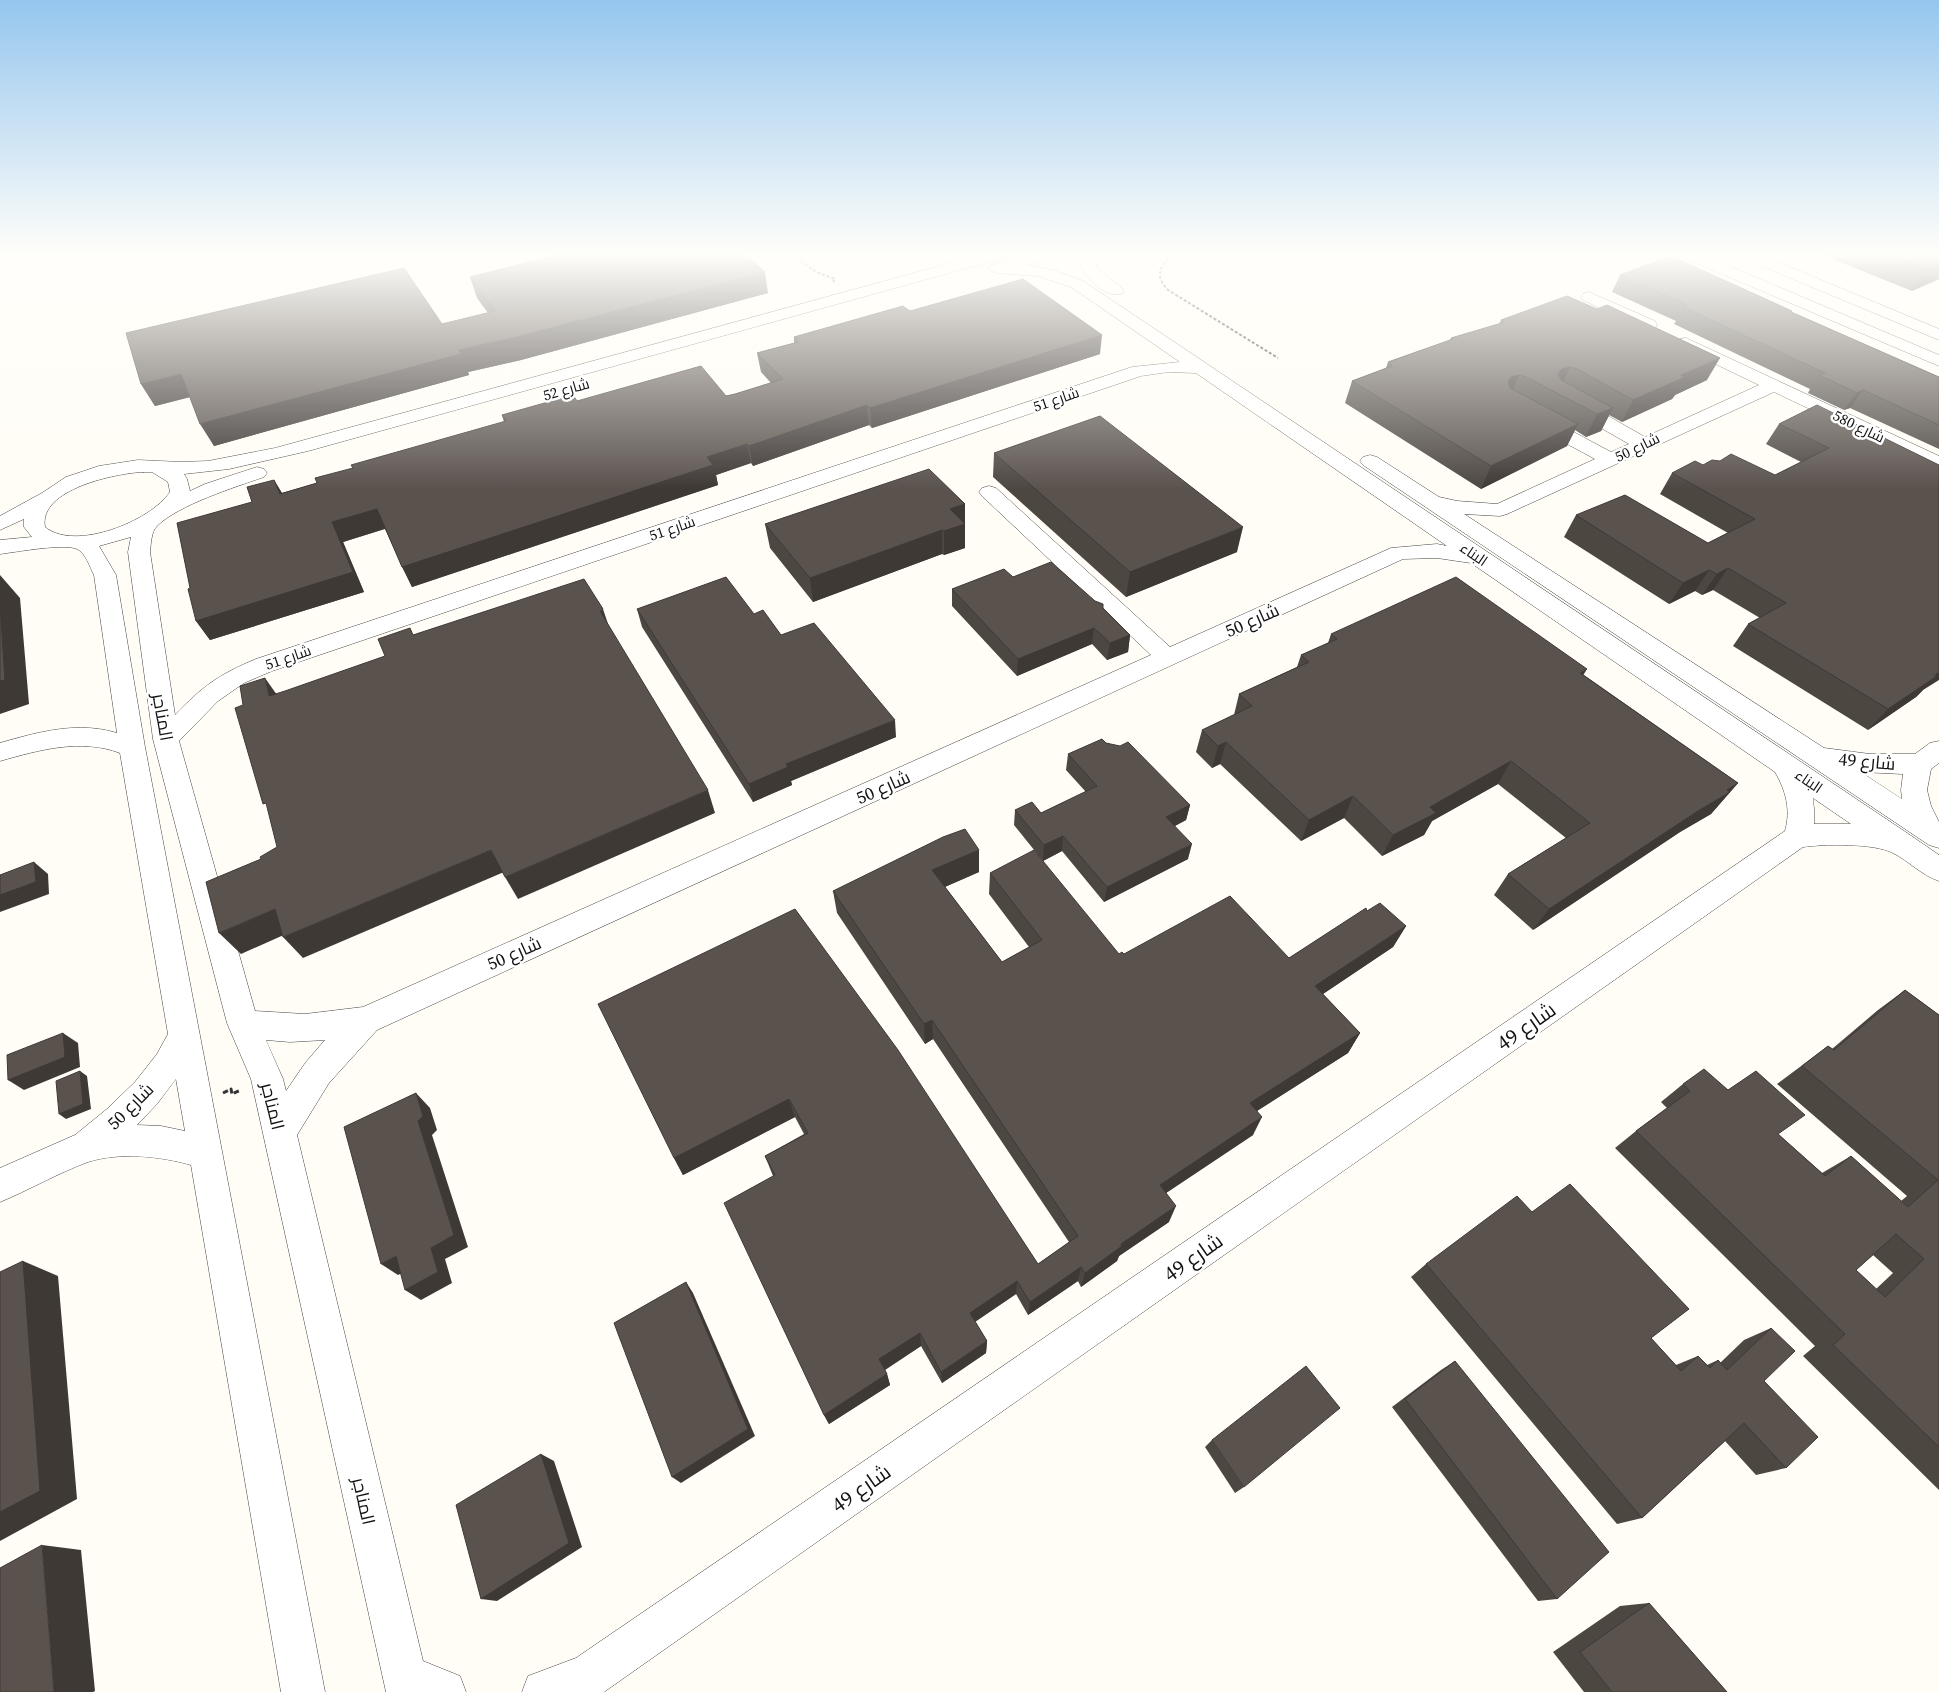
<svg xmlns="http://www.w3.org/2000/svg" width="1939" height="1692" font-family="'Source Serif 4',Cairo,serif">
  <rect width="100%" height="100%" fill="#fffdf5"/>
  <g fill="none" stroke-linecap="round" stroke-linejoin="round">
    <!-- minor casing -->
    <g stroke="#444" stroke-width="1">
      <g id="minor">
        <path d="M991,252H1017L1014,255L308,451L229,469L184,474L187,479L190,491L205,484L257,467L264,469L267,473L264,477C235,487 178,505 157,526C151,532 151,544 150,552L175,715C203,686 218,675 256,659L1132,367L1180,362L1071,287L1038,276L997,273L991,271L989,268L991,265L1005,263L1006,261L1036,252H1061L1058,255L1026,265L1053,270L1083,281L1910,835L1939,855V881C1921,875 1909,861 1893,853C1874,843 1824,844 1803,847L604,1692H522L528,1676L576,1658L1785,831C1791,810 1786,791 1775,772L1471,563L1437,558L1403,559L377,1030L329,1083L297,1135L423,1661L460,1676L466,1692H386L251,1079L227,1023L153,739L128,552L131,537L99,546L116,575L145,747L325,1692H281L191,1165C160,1156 119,1152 88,1162C58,1173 29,1190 0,1202V1168L75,1135L107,1109L135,1082L157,1054L168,1034L120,753C81,738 39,750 0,761V743C38,732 78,721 117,733L94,575C90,568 86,553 77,549C65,543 16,552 0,554V540L32,537L24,527V519L0,530V516L42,493L66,477L99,466L138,460L181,462L208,461L275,448ZM1169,372L1196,373L1447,546L1437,544L1391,548L1170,647L996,488L989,486L982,488L979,492L982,496L1151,655L363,1007L305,1014L255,1011L179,741L218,701L244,683L272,671L1141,376ZM143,472H152L168,482L170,492C151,521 75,552 45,527C38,489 117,473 143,472ZM1813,798L1851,824H1814V809ZM266,1040L290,1042L325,1040L306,1062L286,1091L283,1079ZM176,1079L185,1131L161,1126L137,1125L157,1104Z"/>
        <path d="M1077,252H1093L1097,268L1122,288L1124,291L1122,294C1102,299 1078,271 1077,252Z"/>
        <polygon points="1674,252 1696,252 1939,355 1939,366 1677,255"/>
        <polygon points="1732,252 1754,252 1939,329 1939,340 1735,255"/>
        <polygon points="1589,292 1655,321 1657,325 1655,329 1643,329 1583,300 1581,297 1583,294"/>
        <path d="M1686,338L1939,456V470L1774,392L1507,514L1500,516L1464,514L1824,748L1870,754H1915L1930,743L1939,741V763L1931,769L1927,790L1931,806L1939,822V848L1929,845L1363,465L1360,461L1363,457L1370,455L1377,457L1439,497L1457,501L1497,504L1595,459L1530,424L1528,420L1530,416L1537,414L1544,416L1611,452L1629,444L1566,408L1564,404L1566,400L1573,398L1580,400L1645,437L1759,385L1680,347L1677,343L1680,339ZM1861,772L1903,774L1901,790L1902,799Z"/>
      </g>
    </g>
    <!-- path-far1 -->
    <g stroke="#333" stroke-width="2" stroke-dasharray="3 2" stroke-linecap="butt">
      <polyline points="789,252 816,272 835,279 833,282"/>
      <path d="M1176,252C1162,265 1152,273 1168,290L1278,358"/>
      <polyline points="1644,252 1664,261"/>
    </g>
    <!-- path -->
    <polyline stroke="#333" stroke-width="3" stroke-dasharray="5.5 2.5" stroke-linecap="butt" points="223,1093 231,1089 232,1094 241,1090"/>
    <!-- minor -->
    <use href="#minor" fill="#fff" fill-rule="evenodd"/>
  </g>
  <!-- wall -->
  <g fill="#4d4742" fill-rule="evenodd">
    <polygon points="1815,252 1939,252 1939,279 1912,291"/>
    <polygon points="1620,275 1792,312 1939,377 1939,449 1850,408 1844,410 1808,393 1810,389 1674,324 1676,321 1612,292"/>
    <polygon points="470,277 768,293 521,360 468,372 469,375 214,446 190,397 155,406 141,384 442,324 488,313 477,298"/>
    <polygon points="910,311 1100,354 872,428 869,425 753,466 751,463 716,475 718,485 412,587 385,529 343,542 364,592 210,640 196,621 190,588 252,502 274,480 282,493 317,483 353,468 504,422 502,415 577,401 726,396 735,394 771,383 761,372 757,353 794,343 794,337"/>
    <polygon points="1501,320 1707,380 1675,395 1672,399 1622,422 1609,415 1601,431 1586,437 1575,430 1567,446 1481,489 1345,403 1352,381 1386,368 1388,362 1450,340 1451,338 1499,324"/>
    <polygon points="1817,405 1923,690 1916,697 1868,730 1733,646 1748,624 1760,618 1713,590 1702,595 1695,591 1669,604 1564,537 1576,515 1708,543 1728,533 1660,494 1672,473 1703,465 1775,475 1801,462 1766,444 1779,424"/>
    <polygon points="994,453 1237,552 1126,597 993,477"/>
    <polygon points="965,504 965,548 944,555 942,554 813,602 770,548 765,524"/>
    <polygon points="1013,577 1103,608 1130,635 1128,652 1107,660 1092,644 1017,676 952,606 952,589"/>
    <polygon points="637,609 754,614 781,635 896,737 791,781 792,785 753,802 642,627"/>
    <polygon points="1331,634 1584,675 1738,783 1711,814 1680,832 1533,930 1494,895 1508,874 1566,838 1498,784 1432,821 1424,835 1382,856 1344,818 1301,841 1220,764 1212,768 1196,752 1202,730 1234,715 1239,694 1297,667 1301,655 1328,643"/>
    <polygon points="1106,743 1190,805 1186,820 1175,826 1188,859 1104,902 1062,851 1043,861 1014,825 1015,810 1041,813 1086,792 1066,770 1068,754"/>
    <polygon points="979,850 979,872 945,887 1002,962 1029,947 989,894 990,873 1119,954 1289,958 1367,911 1406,926 1393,947 1323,994 1360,1033 1348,1053 1257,1111 1253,1135 1166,1193 1169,1222 1119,1256 1117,1261 1081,1287 1078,1281 1028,1315 1016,1294 975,1322 987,1341 986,1353 942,1383 921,1346 885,1370 887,1374 890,1385 829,1424 824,1415 773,1176 765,1156 804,1134 795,1117 683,1175 674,1158 795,909 1038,1264 1069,1242 933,1039 925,1044 837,913 833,891"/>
    <path d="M1905,990L1939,1015V1490L1803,1356L1815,1346L1615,1148L1636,1131L1667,1108L1661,1102L1683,1084L1778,1134L1822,1173L1851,1156L1901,1201L1907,1196L1777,1084L1828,1046L1832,1049L1878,1010ZM1873,1255L1893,1273L1876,1289L1856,1270Z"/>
    <polygon points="1532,1212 1676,1365 1698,1356 1707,1365 1718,1360 1720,1363 1744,1340 1771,1328 1764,1381 1786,1468 1756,1475 1725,1441 1642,1518 1617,1524 1411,1277 1426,1264"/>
    <polygon points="1455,1361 1557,1599 1538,1601 1392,1407 1441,1370"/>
    <polygon points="1212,1440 1244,1487 1235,1493 1205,1447"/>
    <polygon points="1649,1603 1727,1692 1584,1692 1553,1652 1620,1606"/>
  </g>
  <!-- shaded-wall -->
  <g fill="#3f3936">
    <polygon points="1939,264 1939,279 1912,291 1927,269"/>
    <polygon points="765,272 768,293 521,360 468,372 469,375 214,446 200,424 459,350"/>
    <polygon points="1102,335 1100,354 872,428 870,408"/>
    <polygon points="1720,358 1707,380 1675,395 1672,399 1622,422 1633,400 1681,375"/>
    <polygon points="1570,367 1560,389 1551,391 1558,374 1562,369"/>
    <polygon points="181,374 194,396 155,406 141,384"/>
    <polygon points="1519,375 1510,397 1508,382 1511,377"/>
    <polygon points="1863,390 1850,408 1844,410 1857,393"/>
    <polygon points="867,405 869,425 753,466 749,446"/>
    <polygon points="1613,408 1601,431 1586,437 1597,414"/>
    <polygon points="1578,424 1567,446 1481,489 1491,466"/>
    <polygon points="747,444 751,463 716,475 718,485 412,587 402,567 707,457"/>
    <polygon points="274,480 286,500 280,494"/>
    <polygon points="965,504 965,548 944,555 944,531 950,509"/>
    <polygon points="377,509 387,528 343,542 364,592 210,640 196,621 332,522"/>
    <polygon points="1243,527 1237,552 1126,597 1130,572"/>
    <polygon points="942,530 942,554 813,602 810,578"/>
    <polygon points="1728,568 1713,590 1702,595 1717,574"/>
    <polygon points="1709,570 1695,591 1669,604 1683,583"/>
    <polygon points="0,575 20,598 29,704 0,714"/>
    <polygon points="603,609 611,633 600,611"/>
    <polygon points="1094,628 1092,644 1017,676 1018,659"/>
    <polygon points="1130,635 1128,652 1107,660 1110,643"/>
    <polygon points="1587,669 1573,692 1580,673"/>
    <polygon points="1939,672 1939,680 1923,690 1916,697 1868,730 1888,709"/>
    <polygon points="265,678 282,702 269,696"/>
    <polygon points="895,720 896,737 791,781 792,785 753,802 749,784 786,764"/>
    <polygon points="1226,742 1220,764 1212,768 1218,746"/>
    <polygon points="1511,761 1498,784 1432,821 1424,835 1382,856 1393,835 1430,807"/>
    <polygon points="1738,783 1711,814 1680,832 1533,930 1549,909"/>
    <polygon points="708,790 715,813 518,899 505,877"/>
    <polygon points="1353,796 1344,818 1301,841 1309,820"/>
    <polygon points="1190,805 1186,820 1163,832 1166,817"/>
    <polygon points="1063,836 1062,851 1043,861 1044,845"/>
    <polygon points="1192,844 1188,859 1104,902 1107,887"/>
    <polygon points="491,850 504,872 303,958 283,937"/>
    <polygon points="979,850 979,872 933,892 932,870"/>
    <polygon points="34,862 48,874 49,894 0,912 0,895"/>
    <polygon points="275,909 295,930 241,954 219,933"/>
    <polygon points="1406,926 1393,947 1305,1006 1315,986"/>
    <polygon points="932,1020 933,1039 925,1044 924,1024"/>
    <polygon points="63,1033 78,1043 80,1067 24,1090 8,1080"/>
    <polygon points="1360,1033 1348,1053 1241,1121 1250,1103"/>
    <polygon points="80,1071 87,1076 91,1109 66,1119 59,1114"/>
    <polygon points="416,1093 430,1108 437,1130 432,1135 468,1247 445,1259 452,1283 421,1300 405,1290 418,1121"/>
    <polygon points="789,1099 795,1117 683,1175 674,1158"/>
    <polygon points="1262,1117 1253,1135 1154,1201 1160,1185"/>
    <polygon points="1176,1206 1169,1222 1119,1256 1117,1261 1081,1287 1085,1273 1121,1244"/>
    <polygon points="396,1256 412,1268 398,1275 381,1264"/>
    <polygon points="23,1261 58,1276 77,1499 0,1541 0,1512"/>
    <polygon points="1081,1267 1078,1281 1028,1315 1030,1302"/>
    <polygon points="1017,1281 1016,1294 970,1325 970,1313"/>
    <polygon points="686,1282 693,1293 755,1436 681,1483 672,1477"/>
    <polygon points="920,1333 921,1346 883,1371 879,1359"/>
    <polygon points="987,1341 986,1353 942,1383 941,1372"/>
    <polygon points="887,1374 890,1385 829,1424 824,1415"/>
    <polygon points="541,1454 554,1461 582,1547 497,1601 481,1599"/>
    <polygon points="42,1545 81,1550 95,1691 93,1692 54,1692"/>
  </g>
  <!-- building -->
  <g fill="#5a524d" stroke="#3f3936" fill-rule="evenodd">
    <polygon points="569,252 743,252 765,272 513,338 459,350 461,354 200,424 181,374 141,384 126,333 404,268 442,324 495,311 470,277"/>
    <polygon points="1882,252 1939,252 1939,264 1927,269"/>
    <polygon points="1671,256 1792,311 1791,312 1939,377 1939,425 1863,390 1857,393 1819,375 1825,373 1683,307 1687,305 1620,275"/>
    <polygon points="1023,279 1102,335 870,408 867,405 749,446 747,444 707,457 713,465 402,567 377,509 332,522 353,572 196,621 188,589 190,588 177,523 252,502 247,487 274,480 280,494 317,483 315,478 353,468 351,465 506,421 502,415 573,395 577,401 701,366 726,396 735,394 783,379 757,353 798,342 794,337 903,306 910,311"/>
    <polygon points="1567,296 1597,309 1607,305 1720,358 1681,375 1685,377 1633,400 1577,369 1570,367 1562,369 1558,374 1561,380 1613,408 1597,414 1526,377 1519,375 1511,377 1508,382 1510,388 1578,424 1491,466 1352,381 1392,366 1388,362 1453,339 1451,338 1505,322 1501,320"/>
    <polygon points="1817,405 1939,465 1939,672 1934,675 1937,676 1888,709 1748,624 1786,603 1728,568 1717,574 1709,570 1683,583 1576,515 1625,495 1708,543 1755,519 1672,473 1695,461 1703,465 1712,460 1720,461 1731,454 1775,475 1829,448 1779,424"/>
    <polygon points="1100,416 1243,527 1130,572 994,453"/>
    <polygon points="929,469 965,504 950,509 965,524 944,531 942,530 810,578 765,524"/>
    <polygon points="1051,562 1095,601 1103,604 1103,608 1130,635 1110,643 1094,628 1018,659 952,589 1004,569 1013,577"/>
    <polygon points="726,577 754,614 763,610 781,635 814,623 895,720 786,764 788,767 749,784 637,609"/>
    <polygon points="1456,577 1587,669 1580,673 1738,783 1727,790 1730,792 1698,811 1549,909 1508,874 1590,823 1511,761 1430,807 1436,813 1393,835 1353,796 1309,820 1226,742 1218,746 1202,730 1252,706 1239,694 1309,662 1301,655 1337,639 1331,634"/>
    <polygon points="584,579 603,609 600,611 708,790 505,877 491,850 283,937 275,909 219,933 206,882 261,859 260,857 277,847 266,803 263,804 235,708 243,705 240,686 265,678 269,696 285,691 385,656 378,639 410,628 413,635"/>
    <polygon points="0,604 5,680 0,681"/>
    <polygon points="1102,739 1106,743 1120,746 1128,742 1190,805 1166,817 1192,844 1107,887 1063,836 1044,845 1015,810 1032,802 1041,813 1097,786 1068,754"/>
    <polygon points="965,829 979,850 932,870 1002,962 1042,940 990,873 1034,850 1119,954 1122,952 1124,954 1230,896 1289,958 1366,908 1367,911 1380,903 1406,926 1315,986 1360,1033 1250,1103 1262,1117 1160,1185 1176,1206 1121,1244 1122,1246 1085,1273 1081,1267 1030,1302 1017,1281 970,1313 987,1341 941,1372 920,1333 879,1359 887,1374 824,1415 724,1203 775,1175 765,1156 808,1133 789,1099 674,1158 598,1004 795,909 898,1050 1038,1264 1078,1236 932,1020 924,1024 833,891 943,837"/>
    <polygon points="34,862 36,882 0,895 0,875"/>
    <path d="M1905,990L1939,1015V1447L1833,1345L1845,1334L1636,1131L1690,1091L1683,1084L1704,1069L1728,1090L1756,1071L1805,1115L1778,1134L1825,1176L1851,1156L1908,1207L1938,1180L1802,1066L1828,1046L1834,1050ZM1896,1234L1924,1259L1885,1297L1856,1270Z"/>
    <polygon points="63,1033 65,1057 8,1080 7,1055"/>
    <polygon points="80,1071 83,1104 59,1114 56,1081"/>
    <polygon points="416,1093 423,1116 418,1121 454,1235 431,1248 438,1272 405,1290 396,1256 381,1264 344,1127"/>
    <polygon points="1570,1184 1689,1309 1651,1338 1681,1371 1698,1356 1710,1368 1718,1360 1727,1370 1771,1328 1795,1351 1764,1381 1818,1437 1786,1468 1744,1423 1642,1518 1426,1264 1517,1196 1532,1212"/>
    <polygon points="23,1261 40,1491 0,1512 0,1272"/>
    <polygon points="686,1282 748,1429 672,1477 614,1323"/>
    <polygon points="1455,1361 1609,1552 1557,1599 1405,1399"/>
    <polygon points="1306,1366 1340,1408 1244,1487 1212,1440"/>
    <polygon points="541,1454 569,1543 481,1599 456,1505"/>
    <polygon points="42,1545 54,1692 0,1692 0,1568"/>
    <polygon points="1649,1603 1727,1692 1612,1692 1580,1652"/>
  </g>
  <!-- sky -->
  <linearGradient id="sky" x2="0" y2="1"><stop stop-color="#95c6ee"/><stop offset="0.52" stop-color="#fffefa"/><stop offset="1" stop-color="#fffefa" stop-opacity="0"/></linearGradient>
  <rect width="1939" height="489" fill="url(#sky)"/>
  <g text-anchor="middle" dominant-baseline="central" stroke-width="5" stroke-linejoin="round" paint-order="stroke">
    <!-- far-street labels -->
    <g font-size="15" fill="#111" stroke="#fff">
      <text transform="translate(566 389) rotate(-16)">شارع 52</text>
      <text transform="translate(1056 399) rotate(-19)">شارع 51</text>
      <text transform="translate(1859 426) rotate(26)">شارع 580</text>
      <text transform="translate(1637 447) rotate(-26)">شارع 50</text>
      <text transform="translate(672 528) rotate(-19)">شارع 51</text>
      <text transform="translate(1474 554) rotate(34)">البناء</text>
      <text transform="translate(288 657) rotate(-19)">شارع 51</text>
      <text transform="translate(1809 781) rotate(34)">البناء</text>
    </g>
    <!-- street labels -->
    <g font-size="18" fill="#111" stroke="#fff">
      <text transform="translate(1252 620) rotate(-24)">شارع 50</text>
      <text transform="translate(163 717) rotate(80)">المناجر</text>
      <text transform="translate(1867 761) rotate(5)">شارع 49</text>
      <text transform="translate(883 787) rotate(-24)">شارع 50</text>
      <text transform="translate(514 953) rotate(-24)">شارع 50</text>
      <text transform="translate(130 1106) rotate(-45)">شارع 50</text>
      <text transform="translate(273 1106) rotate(76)">المناجر</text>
      <text transform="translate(364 1501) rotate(77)">المناجر</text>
    </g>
    <!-- near-street labels -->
    <g font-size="21" fill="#111" stroke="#fff">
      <text transform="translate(1526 1026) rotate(-35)">شارع 49</text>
      <text transform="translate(1193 1257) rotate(-35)">شارع 49</text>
      <text transform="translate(861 1488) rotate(-35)">شارع 49</text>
    </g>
  </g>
</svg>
